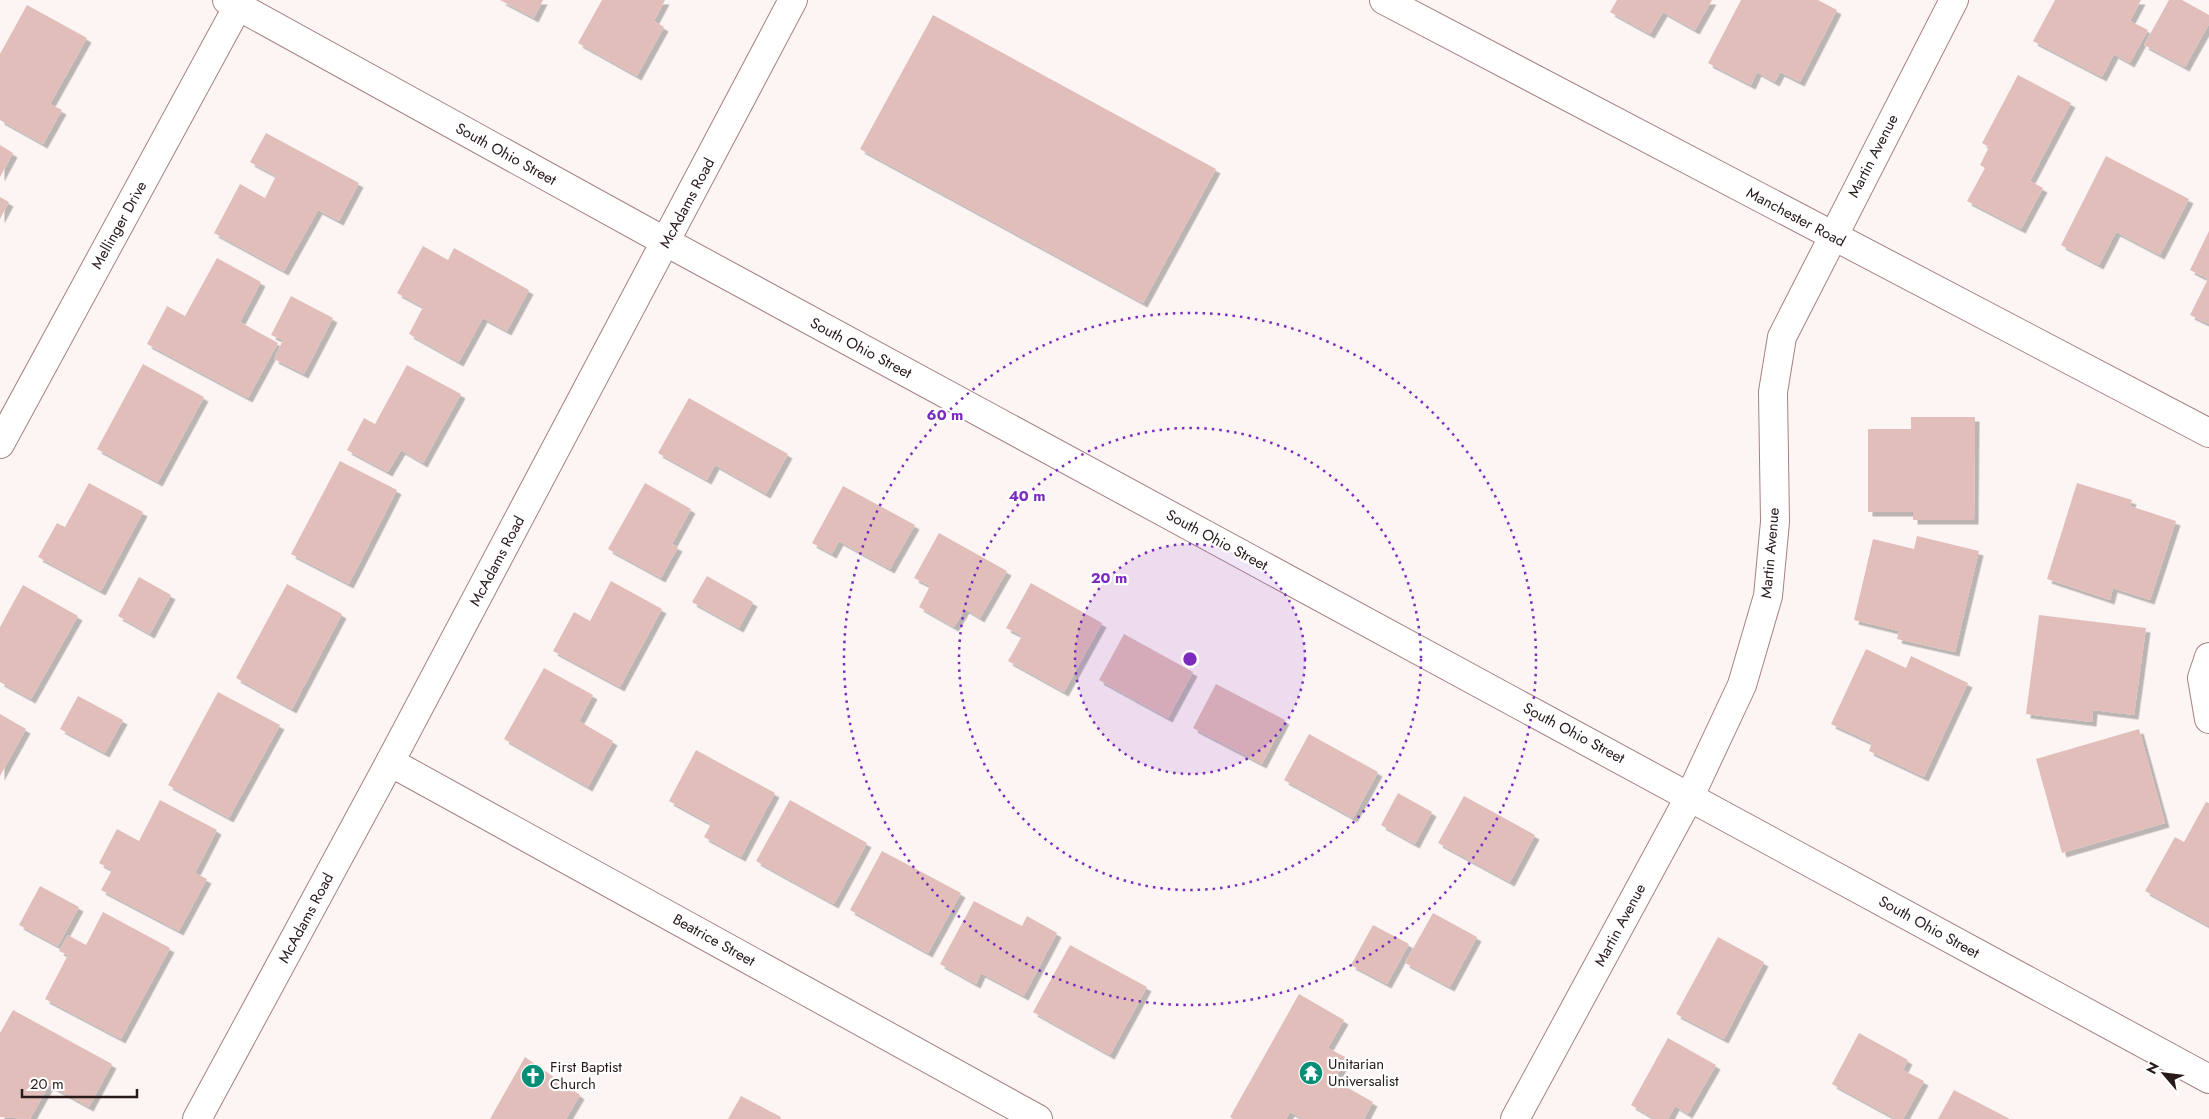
<svg xmlns="http://www.w3.org/2000/svg" width="2209" height="1119" font-family="Jost,sans-serif">
  <defs>
    <filter id="shadow"><feDropShadow dx="4.5" dy="4.5" stdDeviation="0" flood-color="#0004"/></filter>
  </defs>
  <rect width="100%" height="100%" fill="#fdf5f4"/>
  <!-- building -->
  <g fill="#e2beba" filter="url(#shadow)">
    <polygon points="500,0 543,0 534,18"/>
    <polygon points="602,0 665,0 654,21 664,27 637,76 578,43"/>
    <polygon points="1617,0 1712,0 1695,30 1663,12 1650,34 1610,12"/>
    <polygon points="1741,0 1818,0 1837,10 1800,82 1780,72 1775,82 1757,72 1751,85 1708,63"/>
    <polygon points="2055,0 2141,0 2130,21 2148,30 2130,63 2114,54 2102,77 2033,41"/>
    <polygon points="2169,0 2182,0 2209,15 2209,24 2185,67 2144,45"/>
    <polygon points="27,5 87,38 50,104 62,110 43,144 0,120 0,54"/>
    <polygon points="933,15 1216,169 1143,303 860,149"/>
    <polygon points="2018,75 2071,103 2030,181 2043,188 2021,229 1967,201 1985,168 1980,165 1989,147 1982,143"/>
    <polygon points="266,133 359,183 339,221 318,210 284,271 214,233 240,184 265,198 276,176 250,162"/>
    <polygon points="0,145 13,153 0,177"/>
    <polygon points="2106,156 2189,199 2160,255 2116,232 2099,265 2061,245"/>
    <polygon points="0,197 9,202 0,219"/>
    <polygon points="2209,231 2209,324 2190,315 2208,279 2190,270"/>
    <polygon points="423,246 448,260 454,248 529,290 507,331 483,318 459,362 409,334 423,307 397,293"/>
    <polygon points="217,258 261,282 240,322 278,343 248,398 147,344 167,306 185,316"/>
    <polygon points="291,296 333,318 304,374 274,359 283,340 271,335"/>
    <polygon points="143,364 204,397 158,482 97,449"/>
    <polygon points="407,365 461,394 423,463 401,450 388,472 347,450 364,418 375,424"/>
    <polygon points="689,398 788,454 766,494 715,465 707,480 658,453"/>
    <polygon points="1911,417 1975,417 1974,520 1913,520 1913,512 1868,512 1868,429 1911,429"/>
    <polygon points="340,461 397,490 349,584 291,554"/>
    <polygon points="89,483 143,512 101,591 38,557 57,523 65,527"/>
    <polygon points="645,483 691,509 672,544 678,547 661,578 608,549"/>
    <polygon points="2077,483 2132,500 2130,506 2176,521 2150,600 2113,588 2110,600 2047,579"/>
    <polygon points="843,486 915,525 890,569 839,541 832,554 812,543"/>
    <polygon points="939,533 1007,571 980,618 965,609 954,627 919,607 930,586 914,578"/>
    <polygon points="1917,536 1979,551 1955,652 1897,639 1899,631 1854,620 1873,539 1914,549"/>
    <polygon points="707,576 753,602 739,628 692,602"/>
    <polygon points="139,577 171,595 150,634 118,616"/>
    <polygon points="611,581 662,609 620,687 553,651 574,612 590,621"/>
    <polygon points="1031,583 1102,623 1064,692 1008,661 1022,636 1006,628"/>
    <polygon points="287,584 342,614 292,709 236,678"/>
    <polygon points="23,585 78,616 31,699 0,682 0,627"/>
    <polygon points="2039,615 2146,628 2134,715 2093,710 2092,722 2026,714"/>
    <polygon points="1124,634 1193,672 1168,718 1099,680"/>
    <polygon points="1866,649 1906,668 1911,656 1968,683 1924,777 1869,751 1872,743 1831,724"/>
    <polygon points="544,668 593,695 579,721 613,741 588,787 504,739"/>
    <polygon points="1216,684 1285,720 1262,764 1193,728"/>
    <polygon points="218,692 280,725 229,818 168,785"/>
    <polygon points="78,696 123,720 105,753 60,729"/>
    <polygon points="0,714 26,729 0,776"/>
    <polygon points="2139,729 2165,823 2062,853 2036,759"/>
    <polygon points="1309,734 1378,772 1353,818 1284,780"/>
    <polygon points="696,750 775,793 741,857 704,837 711,824 669,801"/>
    <polygon points="1398,793 1432,812 1415,844 1381,825"/>
    <polygon points="1464,796 1535,835 1510,882 1438,843"/>
    <polygon points="160,800 217,830 195,873 207,879 179,931 101,890 112,870 99,863 117,829 139,841"/>
    <polygon points="790,800 867,843 834,904 756,861"/>
    <polygon points="2206,802 2209,803 2209,926 2145,891 2175,837 2184,842"/>
    <polygon points="882,851 961,893 928,953 850,910"/>
    <polygon points="40,886 79,907 58,946 19,925"/>
    <polygon points="974,901 1022,926 1027,916 1057,933 1024,996 981,973 976,984 940,964"/>
    <polygon points="103,912 170,948 121,1039 45,999 68,955 59,951 68,935 86,945"/>
    <polygon points="1433,913 1477,937 1450,987 1405,963"/>
    <polygon points="1373,925 1409,944 1387,984 1351,965"/>
    <polygon points="1718,937 1764,962 1724,1039 1676,1014"/>
    <polygon points="1070,945 1147,987 1110,1055 1033,1012"/>
    <polygon points="1299,994 1344,1020 1328,1048 1347,1058 1334,1080 1373,1102 1364,1119 1303,1119 1290,1112 1286,1119 1233,1119 1230,1117"/>
    <polygon points="13,1010 112,1064 89,1107 49,1085 30,1119 0,1117 0,1033"/>
    <polygon points="1859,1033 1908,1060 1903,1070 1924,1081 1903,1119 1896,1119 1832,1084"/>
    <polygon points="1668,1038 1716,1065 1688,1114 1675,1106 1668,1119 1655,1119 1631,1105"/>
    <polygon points="525,1057 580,1095 566,1119 490,1119"/>
    <polygon points="1954,1090 2010,1119 1938,1119"/>
    <polygon points="741,1096 781,1117 780,1119 728,1119"/>
  </g>
  <g fill="none" stroke-linecap="round" stroke-linejoin="round">
    <!-- minor casing -->
    <g stroke="#a58380" stroke-width="30">
      <g id="minor">
        <polyline points="1384,0 2209,433"/>
        <polyline points="0,444 238,6"/>
        <polyline points="2209,657 2202,678 2209,719"/>
        <polyline points="390,762 1038,1119"/>
        <polyline points="197,1119 390,762 793,0"/>
        <polyline points="1515,1119 1690,796 1742,685 1768,596 1775,522 1773,392 1782,337 1954,0"/>
      </g>
    </g>
    <!-- secondary casing -->
    <g stroke="#a58380" stroke-width="30">
      <polyline id="secondary" points="227,0 666,242 2209,1079"/>
    </g>
    <!-- minor -->
    <use href="#minor" stroke="#fff" stroke-width="28"/>
    <!-- secondary -->
    <use href="#secondary" stroke="#fff" stroke-width="28"/>
  </g>
  <!-- distance rings -->
  <circle cx="1190" cy="659" r="115" fill="#7b2cbf" fill-opacity=".12"/>
  <g fill="none" stroke="#7b2cbf" stroke-width="2.5" stroke-dasharray="2.5 5">
    <circle cx="1190" cy="659" r="115"/>
    <circle cx="1190" cy="659" r="231"/>
    <circle cx="1190" cy="659" r="346"/>
  </g>
  <!-- icons -->
  <defs>
    <g id="temple-disc" transform="scale(1.25)"><circle r="9.5" fill="#048e76" stroke="#fff"/><path d="M0-6L5-2H3V0L6.5 2.5H4V6H1.5V3h-3V6H-4V2.5H-6.5L-3 0V-2H-5Z" fill="#fff"/></g>
    <g id="church-disc" transform="scale(1.25)"><circle r="9.5" fill="#048e76" stroke="#fff"/><path d="M-1.2-6h2.4v3.5h3.3v2.4h-3.3V6h-2.4V-.1h-3.3v-2.4h3.3Z" fill="#fff"/></g>
  </defs>
  <g fill-rule="evenodd">
    <use href="#temple-disc" x="1311" y="1073"/>
    <use href="#church-disc" x="533" y="1076"/>
  </g>
  <g text-anchor="middle" dominant-baseline="central" stroke-width="4.5" stroke-linejoin="round" paint-order="stroke">
    <!-- street labels -->
    <g font-size="15" fill="#271a19" stroke="#fff">
      <text transform="translate(506 154) rotate(29)">South Ohio Street</text>
      <text transform="translate(1873 156) rotate(-63)">Martin Avenue</text>
      <text transform="translate(687 203) rotate(-62)">McAdams Road</text>
      <text transform="translate(1796 217) rotate(28)">Manchester Road</text>
      <text transform="translate(119 225) rotate(-61)">Mellinger Drive</text>
      <text transform="translate(861 348) rotate(28)">South Ohio Street</text>
      <text transform="translate(1217 540) rotate(28)">South Ohio Street</text>
      <text transform="translate(1770 553) rotate(-85)">Martin Avenue</text>
      <text transform="translate(497 561) rotate(-62)">McAdams Road</text>
      <text transform="translate(1574 733) rotate(28)">South Ohio Street</text>
      <text transform="translate(306 918) rotate(-62)">McAdams Road</text>
      <text transform="translate(1620 925) rotate(-62)">Martin Avenue</text>
      <text transform="translate(1929 927) rotate(29)">South Ohio Street</text>
      <text transform="translate(714 940) rotate(29)">Beatrice Street</text>
    </g>
    <!-- poi labels -->
    <g font-size="15" fill="#271a19" stroke="#fff" text-anchor="start">
      <text x="1328" y="1064">Unitarian<tspan x="1328" dy="17">Universalist</tspan></text>
      <text x="550" y="1067">First Baptist<tspan x="550" dy="17">Church</tspan></text>
    </g>
  </g>
  <circle cx="1190" cy="659" r="8" fill="#7b2cbf" stroke="#fff" stroke-width="2.5"/>
  <g font-size="15" text-anchor="middle" font-weight="bold" fill="#7b2cbf" stroke="#fff" stroke-width="4.5" stroke-linejoin="round" paint-order="stroke">
    <text x="945" y="420">60 m</text>
    <text x="1027" y="501">40 m</text>
    <text x="1109" y="583">20 m</text>
  </g>
  <!-- north arrow -->
  <g transform="translate(2164 1074) rotate(298)" stroke="#ffffff" stroke-width="4" paint-order="stroke">
  <path d="M0-4L9 19L0 12L-9 19Z" fill="#271a19"/>
  <text y="-8" font-size="14" font-weight="bold" text-anchor="middle" fill="#271a19">N</text>
  </g>
  <!-- scale -->
  <path d="M22 1089v8h115v-8" fill="none" stroke="#271a19" stroke-width="2.5"/>
  <text x="30" y="1089" font-size="15" fill="#271a19" stroke="#ffffff" stroke-width="4" paint-order="stroke">20 m</text>
</svg>
